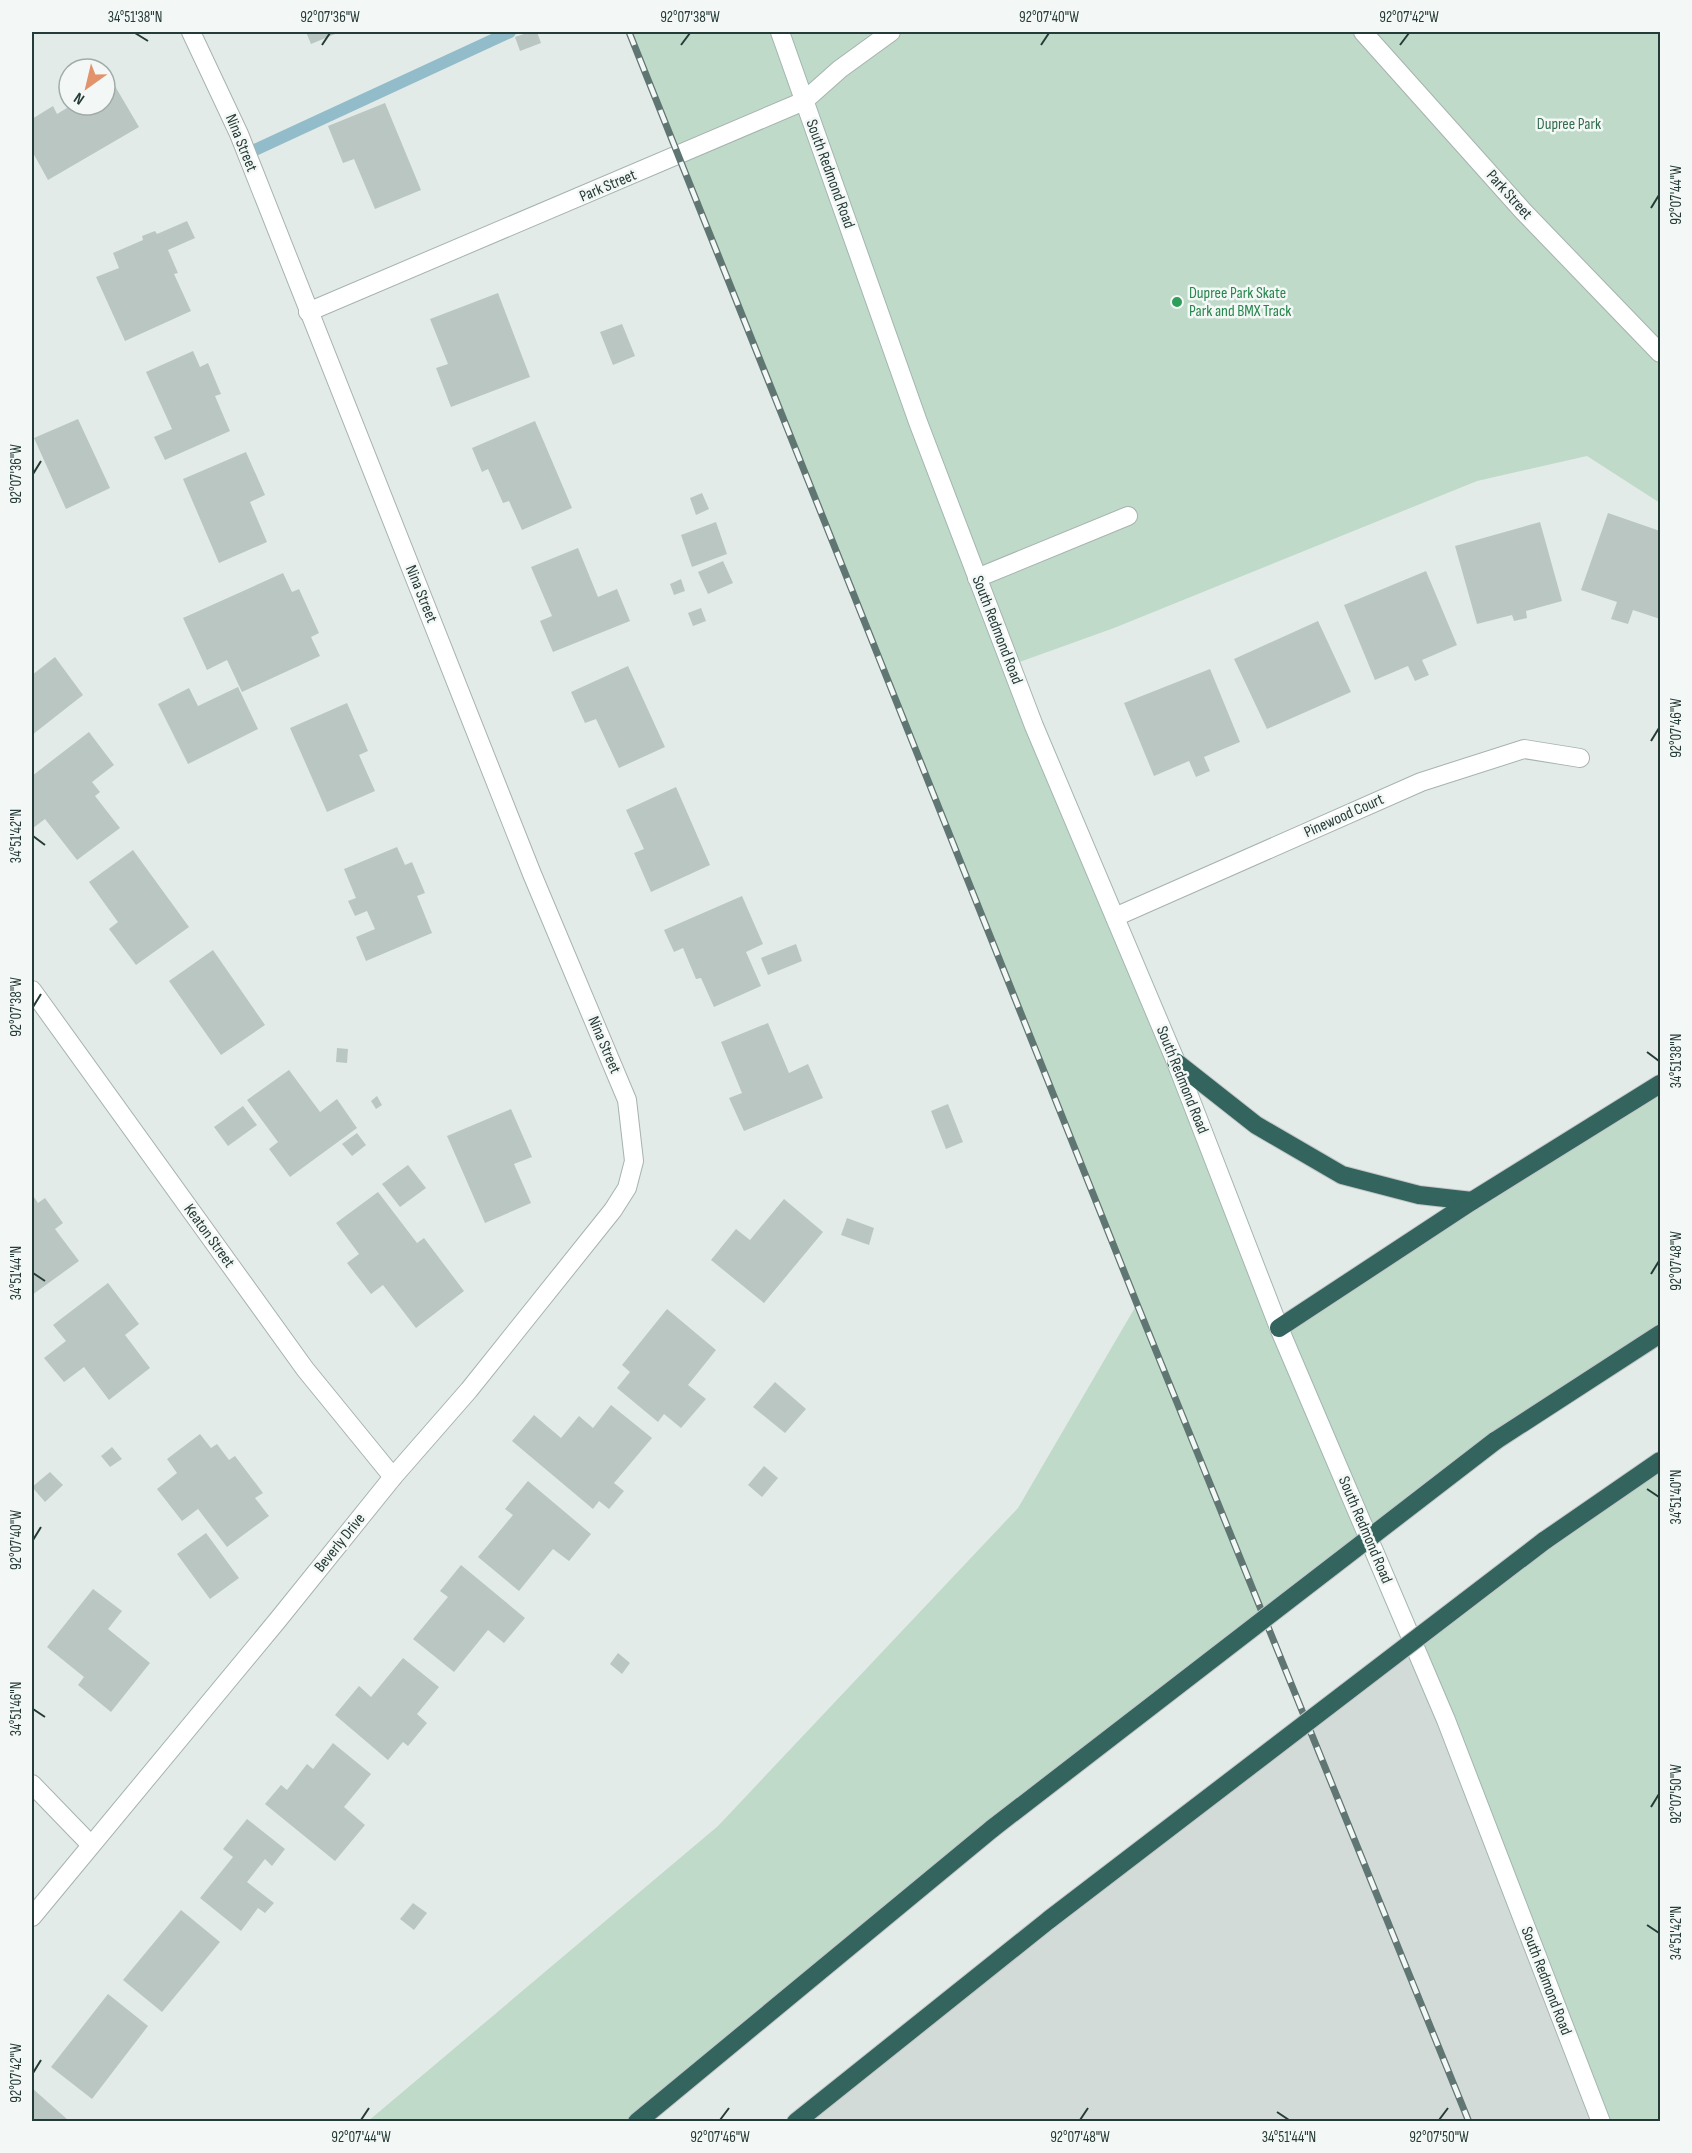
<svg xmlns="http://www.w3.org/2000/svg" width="1692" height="2153" font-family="'Sofia Sans Condensed',sans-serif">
  <rect width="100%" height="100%" fill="#e3ebe8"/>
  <!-- built -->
  <polygon fill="#d2dbd8" points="1411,1638 1601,2122 796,2122"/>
  <!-- green -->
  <g fill="#bfdac9">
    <polygon points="629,32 1660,32 1660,503 1587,456 1477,481 1114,628 1011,665 1279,1328 1660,1084 1660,1334 1495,1441 1265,1619 637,2121 367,2122 718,1826 1018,1508 1137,1304"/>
    <polygon points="1660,1461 1660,2121 1601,2121 1411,1638"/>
  </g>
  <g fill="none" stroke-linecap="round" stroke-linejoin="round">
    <!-- stream -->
    <polyline stroke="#92bcca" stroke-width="12" points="246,154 510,32"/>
  </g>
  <!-- building -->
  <g fill="#b9c6c2">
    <polygon points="306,32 340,32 311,44"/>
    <polygon points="530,32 537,32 541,43 520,51 515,37"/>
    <polygon points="112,81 139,127 48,180 32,151 32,119 53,106 57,114 72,105 105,105 105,85"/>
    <polygon points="385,103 421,190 375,209 354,159 343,163 328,126"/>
    <polygon points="187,221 195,238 168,250 178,273 174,274 191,311 125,341 96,277 119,268 113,253 143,240 142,236 155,231 157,234"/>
    <polygon points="498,293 530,377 451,407 436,368 448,364 430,319"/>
    <polygon points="622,324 635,356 613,365 600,332"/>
    <polygon points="193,351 200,367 208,363 221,394 215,396 230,431 165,460 154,437 172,429 146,372"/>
    <polygon points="78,419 110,488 66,509 34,438"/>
    <polygon points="535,421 572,508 522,530 509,501 503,503 488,469 482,472 472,448"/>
    <polygon points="246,452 265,495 250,502 267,542 219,563 183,479"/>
    <polygon points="702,493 709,509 696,515 690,498"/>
    <polygon points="1608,513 1660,531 1660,619 1633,610 1628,624 1611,619 1617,602 1581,590"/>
    <polygon points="716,522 727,554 692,567 681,535"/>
    <polygon points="1540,522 1562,601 1526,611 1527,618 1514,621 1512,615 1477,624 1455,546"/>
    <polygon points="578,548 598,597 617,589 630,621 553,652 540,621 552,616 531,567"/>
    <polygon points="723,561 733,583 708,594 698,572"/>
    <polygon points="1426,571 1457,645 1422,660 1429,675 1415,681 1408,666 1375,680 1344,605"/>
    <polygon points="283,573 292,592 299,589 319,633 311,637 320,656 242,692 227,660 207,670 183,618"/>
    <polygon points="681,579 685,591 674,595 670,584"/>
    <polygon points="701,608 706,621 693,626 688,613"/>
    <polygon points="1318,621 1351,692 1267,729 1234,659"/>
    <polygon points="55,657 83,695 32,735 32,675"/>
    <polygon points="628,666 665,747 619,768 596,719 585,723 571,692"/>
    <polygon points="1210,669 1240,742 1204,757 1210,771 1196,777 1189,761 1154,776 1124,703"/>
    <polygon points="238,687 258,729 188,764 158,704 189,688 198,706"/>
    <polygon points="347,703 368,751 359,755 375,791 327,812 290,728"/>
    <polygon points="89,732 114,765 92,782 100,792 95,796 120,828 77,860 45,819 33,828 32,826 32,776"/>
    <polygon points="676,787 710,865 651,892 634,853 644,849 626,810"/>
    <polygon points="397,847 405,865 412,862 425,893 417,896 432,933 366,961 356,937 375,929 367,911 355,916 348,901 356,898 344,869"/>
    <polygon points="133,850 189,927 136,965 109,929 118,922 89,882"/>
    <polygon points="742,896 763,944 746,952 761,986 714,1007 701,978 696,979 683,948 674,952 664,930"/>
    <polygon points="796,944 802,961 768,975 761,958"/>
    <polygon points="213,950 265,1025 221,1055 169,981"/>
    <polygon points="768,1023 789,1073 808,1064 823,1098 744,1131 729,1098 742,1093 721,1042"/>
    <polygon points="337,1048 348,1049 347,1063 336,1062"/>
    <polygon points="289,1070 320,1112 337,1099 357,1128 290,1177 269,1149 278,1142 247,1100"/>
    <polygon points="377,1096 382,1105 376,1109 371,1101"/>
    <polygon points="948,1104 963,1142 946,1149 931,1111"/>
    <polygon points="243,1106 257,1125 228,1146 214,1127"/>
    <polygon points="511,1109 532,1157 514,1164 531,1203 485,1223 447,1136"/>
    <polygon points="357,1133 366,1145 352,1156 342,1144"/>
    <polygon points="408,1165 426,1188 400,1207 382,1184"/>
    <polygon points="378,1192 417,1243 424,1238 464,1291 416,1328 383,1285 371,1294 347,1263 359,1254 336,1223"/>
    <polygon points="32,1194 38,1203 45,1198 63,1223 55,1229 79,1261 32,1295"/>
    <polygon points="784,1199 823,1232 764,1303 711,1260 736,1229 750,1240"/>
    <polygon points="847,1218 874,1228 869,1245 841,1235"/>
    <polygon points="108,1283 139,1324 125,1335 150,1368 109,1400 84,1367 64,1382 44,1358 66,1341 53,1325"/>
    <polygon points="667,1309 716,1350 688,1385 706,1399 681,1428 664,1414 658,1422 617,1388 630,1372 622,1365"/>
    <polygon points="775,1382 806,1409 785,1433 753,1407"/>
    <polygon points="611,1405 652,1438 614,1483 624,1491 609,1509 599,1501 593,1509 512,1441 534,1415 561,1438 579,1416 593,1428"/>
    <polygon points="200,1434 211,1448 217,1444 229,1460 235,1456 263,1493 255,1498 269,1516 227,1547 198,1509 182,1521 157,1489 177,1473 167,1459"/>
    <polygon points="112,1447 122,1459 110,1467 101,1456"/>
    <polygon points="764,1466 778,1478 762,1497 748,1485"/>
    <polygon points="50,1472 63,1485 45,1502 32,1487"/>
    <polygon points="528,1481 591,1534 569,1561 553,1549 519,1591 478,1557 513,1515 505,1509"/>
    <polygon points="206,1533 239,1578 210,1599 177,1554"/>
    <polygon points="461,1565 525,1618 504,1643 488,1630 454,1672 413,1639 448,1597 440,1591"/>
    <polygon points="93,1589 122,1611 108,1629 150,1663 111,1712 78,1685 84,1677 47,1647"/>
    <polygon points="618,1653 630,1663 622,1674 610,1664"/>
    <polygon points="403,1658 439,1687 417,1714 427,1723 408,1746 403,1742 388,1760 335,1715 359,1686 371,1697"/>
    <polygon points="333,1743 371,1774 344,1807 365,1825 335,1861 265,1804 281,1785 287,1790 307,1764 313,1769"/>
    <polygon points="247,1819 285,1849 272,1866 265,1859 247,1882 274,1903 265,1913 258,1908 241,1931 200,1898 233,1857 223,1849"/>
    <polygon points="413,1903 427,1913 414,1930 400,1919"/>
    <polygon points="181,1910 220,1942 162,2012 123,1980"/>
    <polygon points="108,1994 148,2026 92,2099 51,2067"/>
    <polygon points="32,2088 68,2120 67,2122 32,2122"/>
  </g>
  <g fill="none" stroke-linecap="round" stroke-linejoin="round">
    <!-- lane casing -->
    <g stroke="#a6b3af" stroke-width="20">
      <g id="lane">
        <polyline points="1363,32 1523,211 1660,353"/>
        <polyline points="308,312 804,101 840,69 891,32"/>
        <polyline points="977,578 1128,516"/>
      </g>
    </g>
    <!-- street casing -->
    <g stroke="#a6b3af" stroke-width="20">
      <g id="street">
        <polyline points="1115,917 1421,782 1524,749 1580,758"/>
        <polyline points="32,990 305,1369 393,1477"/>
        <polyline points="32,1784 91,1845"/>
        <polyline points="32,1917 277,1621 393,1477 469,1390 613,1210 627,1188 634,1161 627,1100 532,874 239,134 191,32"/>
      </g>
    </g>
    <!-- secondary casing -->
    <g stroke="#a3b6b1" stroke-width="20">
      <polyline id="secondary" points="780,32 918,422 1034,726 1176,1062 1279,1328 1446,1720 1601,2122"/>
    </g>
    <!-- highway casing -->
    <g stroke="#c2c8c7" stroke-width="20">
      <g id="highway">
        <polyline points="1176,1062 1256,1125 1342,1175 1419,1195 1472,1201"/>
        <polyline points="1279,1328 1472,1201 1660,1084"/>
        <polyline points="1495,1441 1660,1334"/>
        <polyline points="1544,1541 1660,1461"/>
        <polyline points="637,2122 993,1828"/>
        <polyline points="796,2122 1050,1919"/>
      </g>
    </g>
    <!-- lane -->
    <use href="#lane" stroke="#fff" stroke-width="18"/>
    <!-- street -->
    <use href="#street" stroke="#fff" stroke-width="18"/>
    <!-- secondary -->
    <use href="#secondary" stroke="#fff" stroke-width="18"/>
    <!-- highway -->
    <use href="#highway" stroke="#34645e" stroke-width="18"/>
    <!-- rail casing -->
    <g stroke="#607672" stroke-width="7">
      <polyline id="rail" points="629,32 1137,1304 1469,2122"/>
    </g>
    <!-- rail -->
    <use href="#rail" stroke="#f3f8f6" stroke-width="4.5" stroke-dasharray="14" stroke-linecap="butt"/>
    <!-- highway-bridge casing -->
    <g stroke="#c2c8c7" stroke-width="20" stroke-linecap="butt">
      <g id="highway-bridge">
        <polyline points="993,1828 1495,1441"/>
        <polyline points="1050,1919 1544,1541"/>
      </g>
    </g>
    <!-- highway-bridge -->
    <use href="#highway-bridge" stroke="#34645e" stroke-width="18"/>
  </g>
  <!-- ticks -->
  <path fill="none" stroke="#253b37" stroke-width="2" d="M135,33L148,41M322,45L330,33M681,45L690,33M1041,45L1049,33M1400,45L1409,33M1651,208L1659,195M33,474L41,461M1651,741L1659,728M33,836L45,845M33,1007L41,994M1647,1052L1659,1061M33,1273L45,1281M1651,1274L1659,1261M1647,1489L1659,1497M33,1540L41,1527M33,1709L45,1717M1651,1807L1659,1794M1647,1925L1659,1933M33,2073L41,2060M1277,2112L1289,2120M361,2120L369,2108M720,2120L729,2108M1080,2120L1088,2108M1439,2120L1448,2108"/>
  <!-- markers -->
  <circle fill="#2e9e5b" stroke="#f3f8f6" stroke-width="2" cx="1177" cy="302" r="6"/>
  <g text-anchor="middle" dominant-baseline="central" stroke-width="5" stroke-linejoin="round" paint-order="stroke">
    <!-- park labels -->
    <g font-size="16" fill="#346d4f" stroke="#f3f8f6">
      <text x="1569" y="124">Dupree Park</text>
    </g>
    <!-- street labels -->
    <g font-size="16" fill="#253b37" stroke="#f3f8f6">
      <text transform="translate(241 143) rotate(68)">Nina Street</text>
      <text transform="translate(830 174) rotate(70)">South Redmond Road</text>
      <text transform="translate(608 186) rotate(-23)">Park Street</text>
      <text transform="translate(1509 195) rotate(48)">Park Street</text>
      <text transform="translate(421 594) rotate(68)">Nina Street</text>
      <text transform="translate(997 630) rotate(69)">South Redmond Road</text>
      <text transform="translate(1344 816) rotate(-24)">Pinewood Court</text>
      <text transform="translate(604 1045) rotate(67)">Nina Street</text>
      <text transform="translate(1182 1080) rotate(68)">South Redmond Road</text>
      <text transform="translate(209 1236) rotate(54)">Keaton Street</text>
      <text transform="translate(1365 1530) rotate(67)">South Redmond Road</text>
      <text transform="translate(340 1543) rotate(-51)">Beverly Drive</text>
      <text transform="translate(1546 1981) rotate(69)">South Redmond Road</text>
    </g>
    <!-- leisure labels -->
    <g font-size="16" fill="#27864d" stroke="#f3f8f6" text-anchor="start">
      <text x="1189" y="293">Dupree Park Skate<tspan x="1189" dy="18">Park and BMX Track</tspan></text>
    </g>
  </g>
  <!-- border -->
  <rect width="1692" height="2153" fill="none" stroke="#f3f8f6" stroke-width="66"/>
  <!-- north arrow -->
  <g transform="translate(87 87) rotate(214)"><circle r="28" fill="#f3f8f6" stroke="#a1acaa" stroke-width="1.5"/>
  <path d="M0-4.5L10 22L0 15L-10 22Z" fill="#e2936b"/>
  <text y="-9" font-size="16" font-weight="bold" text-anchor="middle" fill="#253b37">N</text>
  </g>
  <rect x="33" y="33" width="1626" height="2087" fill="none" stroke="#253b37" stroke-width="2"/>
  <g font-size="15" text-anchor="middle" fill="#253b37">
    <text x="135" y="22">34°51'38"N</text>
    <text x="330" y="22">92°07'36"W</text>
    <text x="690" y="22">92°07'38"W</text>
    <text x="1049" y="22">92°07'40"W</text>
    <text x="1409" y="22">92°07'42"W</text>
    <text transform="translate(1676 195) rotate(-90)" y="5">92°07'44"W</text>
    <text transform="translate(16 474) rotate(-90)" y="5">92°07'36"W</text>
    <text transform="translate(1676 728) rotate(-90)" y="5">92°07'46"W</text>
    <text transform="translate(16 836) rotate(-90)" y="5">34°51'42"N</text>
    <text transform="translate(16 1007) rotate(-90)" y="5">92°07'38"W</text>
    <text transform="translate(1676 1061) rotate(-90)" y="5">34°51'38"N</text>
    <text transform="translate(1676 1261) rotate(-90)" y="5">92°07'48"W</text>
    <text transform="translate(16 1273) rotate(-90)" y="5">34°51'44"N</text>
    <text transform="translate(1676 1497) rotate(-90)" y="5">34°51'40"N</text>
    <text transform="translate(16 1540) rotate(-90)" y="5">92°07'40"W</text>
    <text transform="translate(16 1709) rotate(-90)" y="5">34°51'46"N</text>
    <text transform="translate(1676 1794) rotate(-90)" y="5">92°07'50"W</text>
    <text transform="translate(1676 1933) rotate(-90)" y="5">34°51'42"N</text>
    <text transform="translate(16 2073) rotate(-90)" y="5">92°07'42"W</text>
    <text x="361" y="2142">92°07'44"W</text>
    <text x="720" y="2142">92°07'46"W</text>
    <text x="1080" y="2142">92°07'48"W</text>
    <text x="1289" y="2142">34°51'44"N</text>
    <text x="1439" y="2142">92°07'50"W</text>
  </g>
</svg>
